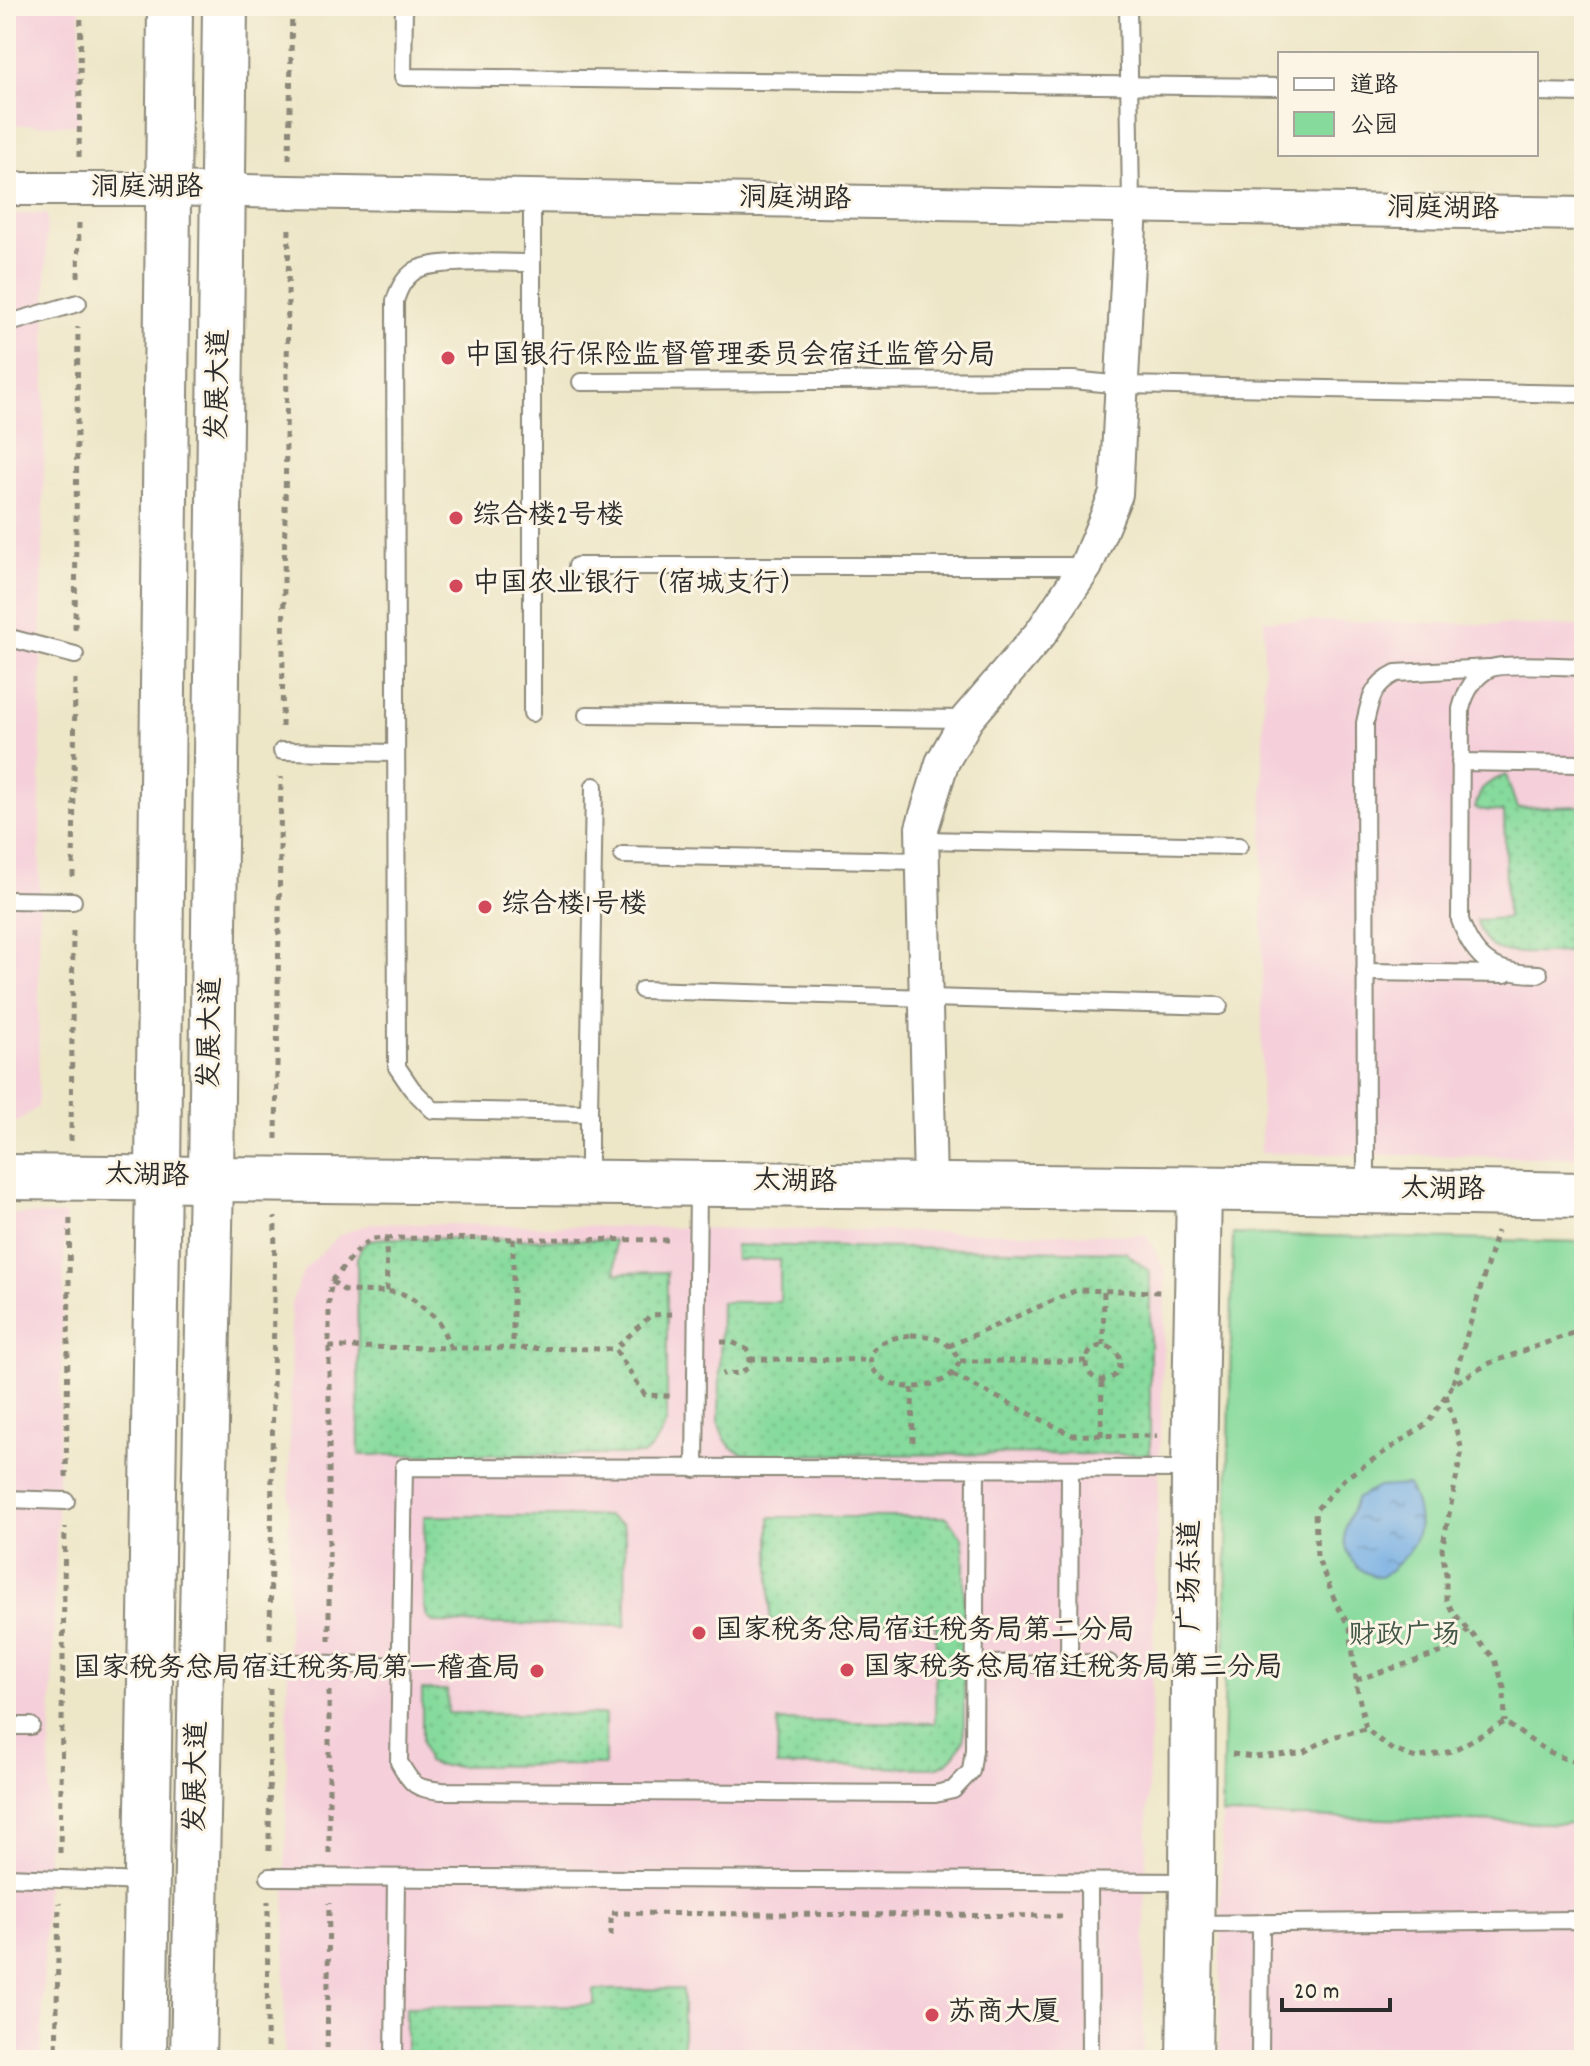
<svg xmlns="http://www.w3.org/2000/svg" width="1590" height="2066" font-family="Dekko,'LXGW WenKai TC',sans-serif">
  <defs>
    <pattern id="grass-dots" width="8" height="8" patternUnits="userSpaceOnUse" patternTransform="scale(2)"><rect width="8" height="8" fill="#86da9c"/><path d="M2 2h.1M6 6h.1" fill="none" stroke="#74bb87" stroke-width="1.8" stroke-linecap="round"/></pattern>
    <pattern id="water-ripples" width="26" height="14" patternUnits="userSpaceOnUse" patternTransform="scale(2)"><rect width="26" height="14" fill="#73ade3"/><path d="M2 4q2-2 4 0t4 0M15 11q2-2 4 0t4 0" fill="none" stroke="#5f8db8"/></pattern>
  </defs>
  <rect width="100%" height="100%" fill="#fcf5e5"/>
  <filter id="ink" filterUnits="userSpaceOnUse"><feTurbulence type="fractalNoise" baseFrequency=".0125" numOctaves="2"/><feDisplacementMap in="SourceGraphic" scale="16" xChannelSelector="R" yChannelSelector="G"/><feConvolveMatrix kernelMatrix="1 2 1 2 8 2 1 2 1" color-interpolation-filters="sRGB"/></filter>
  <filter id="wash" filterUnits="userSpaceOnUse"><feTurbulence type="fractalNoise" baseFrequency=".006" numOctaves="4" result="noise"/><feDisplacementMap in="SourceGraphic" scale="32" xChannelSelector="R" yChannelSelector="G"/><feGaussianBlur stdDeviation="1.8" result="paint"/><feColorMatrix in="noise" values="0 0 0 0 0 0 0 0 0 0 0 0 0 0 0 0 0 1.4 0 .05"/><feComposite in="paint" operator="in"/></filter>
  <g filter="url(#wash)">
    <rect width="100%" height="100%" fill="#ede6c7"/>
    <!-- built -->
    <g fill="#f5cfda">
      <polygon points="6,6 80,6 79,125 6,125"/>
      <polygon points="6,214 47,214 41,681 38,1107 6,1129"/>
      <polygon points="1264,620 1584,626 1584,1158 1261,1153"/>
      <polygon points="6,1214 66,1215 41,2060 6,2060"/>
      <polygon points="371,1223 1146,1235 1166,1271 1146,1858 1143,2060 284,2060 291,1303 304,1270 339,1235"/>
      <polygon points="1222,1815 1584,1823 1584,2060 1219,2060"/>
    </g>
    <!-- grass -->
    <g fill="url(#grass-dots)" stroke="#588264" stroke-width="2">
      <path d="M1506,775L1517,808L1584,806V951C1562,951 1503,960 1488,943C1482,937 1479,928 1476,920L1507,918L1504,812L1475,809C1480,787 1485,783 1506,775Z"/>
      <path d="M386,1238L614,1240L616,1273L667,1272V1418C663,1435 657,1443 643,1455H359L357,1258C362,1241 369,1239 386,1238Z"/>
      <path d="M735,1245L1125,1252L1150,1272V1454L746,1455C729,1448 724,1441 719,1424L721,1302H780V1260H736Z"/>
      <polygon points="424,1516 607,1516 623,1525 625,1538 626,1626 434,1623 427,1617 424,1604"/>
      <path d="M947,1517L962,1538L964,1551V1738C958,1753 951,1763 935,1768L777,1766L778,1721L935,1723L936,1624L770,1621V1517Z"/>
      <polygon points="422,1690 447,1690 448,1713 605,1715 605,1765 438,1766 427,1762 422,1742"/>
      <polygon points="683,1989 683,2060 406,2060 406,2007 594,2005 594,1990"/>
    </g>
    <!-- park -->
    <polygon fill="#86da9c" stroke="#588264" stroke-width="2" points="1233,1234 1584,1242 1584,1824 1222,1815"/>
    <!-- water -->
    <path fill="url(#water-ripples)" stroke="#4f6c87" stroke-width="2" d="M1408,1485C1430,1527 1417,1551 1381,1577C1356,1574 1343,1555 1345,1531C1346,1521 1353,1509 1356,1499L1378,1487Z"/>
  </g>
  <g filter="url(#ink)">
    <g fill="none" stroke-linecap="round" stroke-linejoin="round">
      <!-- lane casing -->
      <g stroke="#8c8879" stroke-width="20">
        <g id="lane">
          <polyline points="404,6 403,77 1280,87"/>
          <polyline points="1128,6 1131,206"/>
          <polyline points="1536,92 1584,93"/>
          <polyline points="532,196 532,713"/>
          <path d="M532,263C505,263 437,259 416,270C404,278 399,288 395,301L397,1067L412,1089L433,1110L589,1113L594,786"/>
          <polyline points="6,324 78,303"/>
          <polyline points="581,382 1073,380 1122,385 1584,394"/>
          <polyline points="577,566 1086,566"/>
          <polyline points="6,637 75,655"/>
          <polyline points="587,715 967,719"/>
          <polyline points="282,751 396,753"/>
          <polyline points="1460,762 1584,764"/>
          <polyline points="922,840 1239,846"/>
          <polyline points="623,855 922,861"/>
          <polyline points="6,900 73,901"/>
          <polyline points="1365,972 1505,974"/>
          <path d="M1539,974C1496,974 1475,962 1460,920L1461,709C1465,693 1472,678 1489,669C1502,662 1565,667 1584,667"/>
          <polyline points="642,990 1219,1006"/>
          <polyline points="589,1179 589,1113"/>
          <path d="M1366,1189L1365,723C1370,699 1373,684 1396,673L1489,668"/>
          <polyline points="695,1469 698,1187"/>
          <path d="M976,1469L974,1750L971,1771L953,1790L935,1794L442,1791C414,1788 413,1786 399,1762L404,1467L1192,1469"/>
          <polyline points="6,1499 66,1501"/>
          <polyline points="270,1662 401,1666"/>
          <polyline points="975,1664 1109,1663"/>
          <polyline points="1069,1664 1070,1469"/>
          <polyline points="6,1726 31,1726"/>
          <polyline points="6,1877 145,1882"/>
          <polyline points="269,1877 1190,1882"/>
          <polyline points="1089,1882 1090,2060"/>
          <polyline points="1194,1924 1575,1920 1584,1923"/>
          <polyline points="394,2060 396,1878"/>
          <polyline points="1260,2060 1261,1923"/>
        </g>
      </g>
      <!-- street casing -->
      <g stroke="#8c8879" stroke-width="36">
        <g id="street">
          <polyline points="6,189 169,189 289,192 1584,214"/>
          <polyline points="930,1185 922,828 942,763 967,719 1041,633 1086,566 1116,494 1131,206"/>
        </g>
      </g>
      <!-- secondary casing -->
      <g stroke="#8c8879" stroke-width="48">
        <g id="secondary">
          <polyline points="6,1177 1248,1189 1584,1195"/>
          <polyline points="1189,2060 1192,1882 1194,1469 1199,1189"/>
        </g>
      </g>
      <!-- primary casing -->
      <g stroke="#8c8879" stroke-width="48">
        <g id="primary">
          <polyline points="144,2060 158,1177 170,6"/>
          <polyline points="193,2060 211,1179 225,6"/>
        </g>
      </g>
      <!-- path -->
      <g stroke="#8c8879" stroke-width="5" stroke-dasharray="6 6" stroke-linecap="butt">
        <polyline points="79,157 81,6"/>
        <polyline points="289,159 292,6"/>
        <polyline points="78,277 79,223"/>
        <polyline points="75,629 78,327"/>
        <polyline points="282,727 289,225"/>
        <polyline points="73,877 75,679"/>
        <polyline points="276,1139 281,777"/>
        <polyline points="71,1141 73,927"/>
        <polyline points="386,1238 673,1240"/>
        <polyline points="513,1239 513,1349"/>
        <polyline points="332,1281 345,1291 398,1292 410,1297 438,1320 451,1348"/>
        <polyline points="672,1314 651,1315 615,1349 645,1395 673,1396"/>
        <path d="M1584,1329L1490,1363L1453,1384L1428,1423L1344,1479L1315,1511L1317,1557L1336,1603L1350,1628L1357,1688L1366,1729L1391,1749L1416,1758L1452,1751L1505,1722C1526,1737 1557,1762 1584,1762"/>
        <path d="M911,1335C933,1335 950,1340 960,1361C953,1375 947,1380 932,1384C878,1401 836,1343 911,1335Z"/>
        <polyline points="721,1342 732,1342 748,1350 750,1359 748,1368 739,1373 722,1374"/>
        <polyline points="949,1346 1077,1290 1160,1292"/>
        <polyline points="1103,1346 1104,1290"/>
        <circle cx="1103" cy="1363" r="17"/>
        <polyline points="329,1347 615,1349"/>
        <polyline points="750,1359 869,1360"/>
        <polyline points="960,1361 1086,1361"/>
        <polyline points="953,1375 1072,1435 1157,1436"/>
        <polyline points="1453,1383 1497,1231"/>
        <polyline points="912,1388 913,1443"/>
        <polyline points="1446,1395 1462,1450 1442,1549 1446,1574 1446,1599 1453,1613 1495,1659 1504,1688 1505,1722"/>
        <polyline points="1101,1436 1102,1380"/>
        <polyline points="66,1477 70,1215"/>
        <polyline points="270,1639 275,1217"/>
        <polyline points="329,1641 329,1297 332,1281 360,1247 372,1239 386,1238 387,1292"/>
        <polyline points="1356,1680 1446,1651 1468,1630"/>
        <polyline points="1232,1754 1253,1757 1302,1753 1332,1737 1366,1729"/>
        <polyline points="269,1851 270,1685"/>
        <polyline points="60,1853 65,1527"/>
        <polyline points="329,1853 329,1687"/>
        <polyline points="611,1936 611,1913 1064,1916"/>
        <polyline points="56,2060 59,1903"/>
        <polyline points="267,2060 268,1901"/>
        <polyline points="327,2060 329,1903"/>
      </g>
      <!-- lane -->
      <use href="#lane" stroke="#fff" stroke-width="16"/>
      <!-- street -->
      <use href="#street" stroke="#fff" stroke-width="32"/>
      <!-- secondary -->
      <use href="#secondary" stroke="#fff" stroke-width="44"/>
      <!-- primary -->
      <use href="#primary" stroke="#fff" stroke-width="44"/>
    </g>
  </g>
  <!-- markers -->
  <g fill="#d1495b" stroke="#fcf5e5" stroke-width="3">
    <circle cx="448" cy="358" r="8"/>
    <circle cx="456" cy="518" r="8"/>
    <circle cx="456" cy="586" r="8"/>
    <circle cx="485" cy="907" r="8"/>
    <circle cx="699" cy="1633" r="8"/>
    <circle cx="847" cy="1670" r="8"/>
    <circle cx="537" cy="1671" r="8"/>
    <circle cx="932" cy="2015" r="8"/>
  </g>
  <g text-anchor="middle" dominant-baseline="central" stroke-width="6" stroke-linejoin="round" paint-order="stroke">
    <!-- street labels -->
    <g font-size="28" fill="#2b2b2b" stroke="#fcf5e5">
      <text x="147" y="190">洞庭湖路</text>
      <text transform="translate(795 201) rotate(1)">洞庭湖路</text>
      <text transform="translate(1443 211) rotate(1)">洞庭湖路</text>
      <text transform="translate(221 385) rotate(-89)">发展大道</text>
      <text transform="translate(213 1033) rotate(-89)">发展大道</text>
      <text transform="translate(147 1178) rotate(1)">太湖路</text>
      <text transform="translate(795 1184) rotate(1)">太湖路</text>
      <text transform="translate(1443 1192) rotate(1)">太湖路</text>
      <text transform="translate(1193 1576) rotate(-90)">广场东道</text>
      <text transform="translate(199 1777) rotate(-89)">发展大道</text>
    </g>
    <!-- poi labels -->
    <g font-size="28" fill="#2b2b2b" stroke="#fcf5e5" text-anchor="start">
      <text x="464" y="358">中国银行保险监督管理委员会宿迁监管分局</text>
      <text x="472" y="518">综合楼2号楼</text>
      <text x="472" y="586">中国农业银行（宿城支行）</text>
      <text x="501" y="907">综合楼1号楼</text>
      <text x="715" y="1633">国家税务总局宿迁税务局第二分局</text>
      <text x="863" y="1670">国家税务总局宿迁税务局第三分局</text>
      <text x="521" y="1671" text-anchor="end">国家税务总局宿迁税务局第一稽查局</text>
      <text x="948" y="2015">苏商大厦</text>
    </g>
    <!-- park labels -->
    <g font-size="28" fill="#425747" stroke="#fcf5e5">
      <text x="1404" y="1638">财政广场</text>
    </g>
  </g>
  <!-- margin -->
  <rect width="1590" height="2066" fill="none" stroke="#fcf5e5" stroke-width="32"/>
  <!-- legend -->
  <rect x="1278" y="52" width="260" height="104" fill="#fcf5e5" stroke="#a8a49b" stroke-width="2"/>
  <rect x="1294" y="78" width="40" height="12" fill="#ffffff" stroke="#a8a49b" stroke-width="2"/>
  <text x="1350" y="92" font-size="24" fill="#2b2b2b">道路</text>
  <rect x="1294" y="112" width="40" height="24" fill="#86da9c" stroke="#a8a49b" stroke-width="2"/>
  <text x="1350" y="132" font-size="24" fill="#2b2b2b">公园</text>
  <!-- scale -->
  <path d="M1282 1998v12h108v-12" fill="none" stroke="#2b2b2b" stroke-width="4"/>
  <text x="1294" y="1998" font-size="24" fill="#2b2b2b" stroke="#fcf5e5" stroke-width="6" paint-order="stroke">20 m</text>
</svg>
